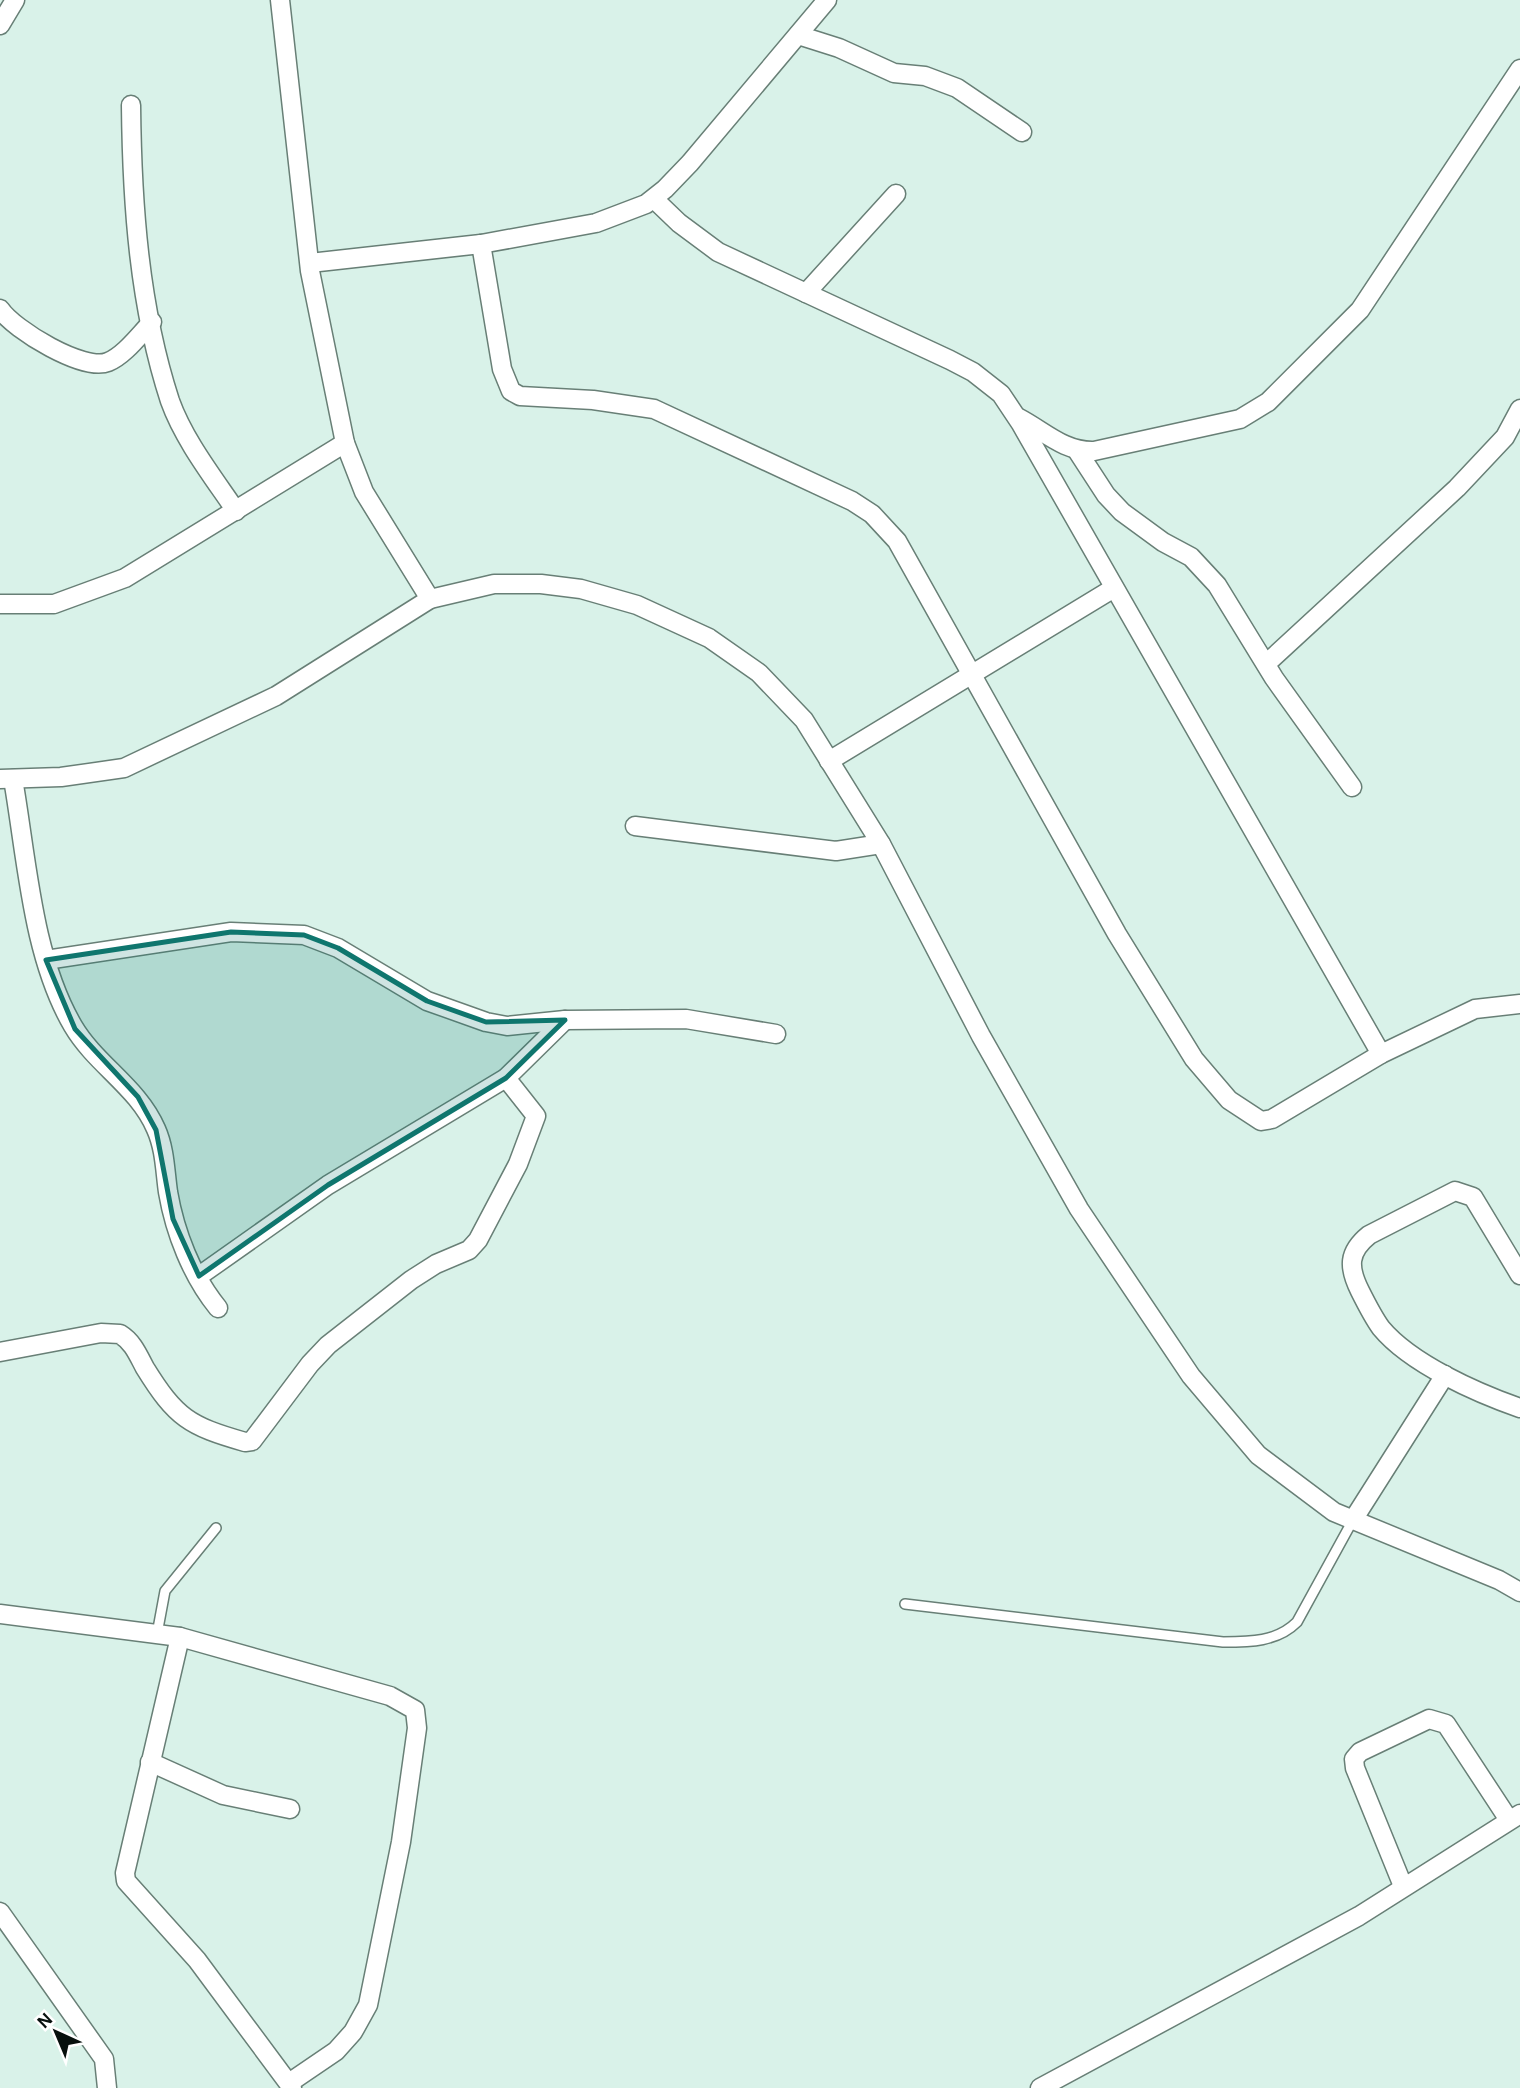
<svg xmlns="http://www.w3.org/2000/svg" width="1520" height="2088" font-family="'Alegreya Sans',sans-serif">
  <rect width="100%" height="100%" fill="#d9f2e9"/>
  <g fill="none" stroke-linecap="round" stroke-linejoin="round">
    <!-- service casing -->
    <g stroke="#687f76" stroke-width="12">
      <g id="service">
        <path d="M905,1604L1223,1642C1250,1642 1277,1642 1297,1622L1353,1520"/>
        <polyline points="157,1634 165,1591 216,1528"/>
      </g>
    </g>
    <!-- minor casing -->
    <g stroke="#687f76" stroke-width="21">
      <g id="minor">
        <polyline points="280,0 310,271 345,443 364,492 430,599"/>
        <polyline points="0,25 15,0"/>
        <polyline points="798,35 839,48 894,73 925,76 957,88 1022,132"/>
        <path d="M131,105C132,204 139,306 170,401C184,440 213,477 236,511"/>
        <polyline points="654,199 679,223 718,252 950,360 973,372 1001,394 1021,424 1381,1054"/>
        <polyline points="481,244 502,369 511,391 520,396 593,400 654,409 852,501 872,514 897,541 1117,934 1194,1059 1229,1100 1261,1121 1272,1119 1381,1054 1475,1009 1520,1004"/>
        <polyline points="310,263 481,244 596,223 646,204 665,189 690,163 827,0"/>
        <polyline points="806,293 896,194"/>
        <path d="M0,309C14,330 84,372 108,362C125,355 140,334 152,322"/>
        <path d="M1019,418C1044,431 1064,452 1094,451L1240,419L1268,402L1360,310L1520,69"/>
        <polyline points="1078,452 1106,495 1122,512 1163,542 1191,557 1217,585 1274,678 1352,787"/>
        <polyline points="0,604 54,604 125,578 345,443"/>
        <polyline points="1266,664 1457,488 1505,437 1520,409"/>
        <polyline points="829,761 1114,588"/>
        <polyline points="0,779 61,777 124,768 276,696 430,599 494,584 541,584 581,589 637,605 709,638 759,673 804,720 881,844 981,1036 1079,1209 1191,1376 1258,1455 1334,1512 1499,1580 1520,1592"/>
        <path d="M13,779C27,859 32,956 73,1026C96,1065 138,1087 156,1129C165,1149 165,1171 168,1192C175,1233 192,1276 218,1308"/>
        <polyline points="635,826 836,851 881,844"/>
        <polyline points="46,960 231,932 304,935 338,948 427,1001 486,1022 507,1026 565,1020 686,1019 776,1034"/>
        <path d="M1520,1275L1473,1197L1455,1191L1369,1235C1348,1252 1348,1267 1360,1291C1366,1303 1373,1317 1381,1328C1411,1364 1477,1393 1520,1408"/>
        <polyline points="199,1276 328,1185 506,1078 565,1020"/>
        <path d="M0,1352L101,1333L120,1334C133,1342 138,1355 145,1368C176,1418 189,1426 245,1442L252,1441L310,1364L328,1345L411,1280L436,1264L469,1250L478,1240L518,1164L536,1116L506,1078"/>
        <polyline points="1353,1520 1445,1375"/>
        <polyline points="0,1614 180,1637 390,1696 415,1710 417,1728 401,1842 368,2005 353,2032 336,2051 289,2083"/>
        <polyline points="180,1637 125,1873 126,1881 197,1960 292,2088"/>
        <polyline points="150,1762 223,1795 290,1809"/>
        <polyline points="1403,1886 1355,1768 1354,1759 1360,1752 1429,1719 1446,1724 1509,1820"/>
        <polyline points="0,1912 104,2059 107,2088"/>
        <polyline points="1040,2088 1359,1916 1520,1814"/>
      </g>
    </g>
    <!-- service -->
    <use href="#service" stroke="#fff" stroke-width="9"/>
    <!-- minor -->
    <use href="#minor" stroke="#fff" stroke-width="18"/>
  </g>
  <!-- marked area -->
  <path fill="#0f766e" fill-opacity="0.2" stroke="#0f766e" stroke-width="5" stroke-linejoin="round" d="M231,932L304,935L338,948L427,1001L486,1022L565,1020L506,1078L328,1185L199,1276L173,1219L156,1130L138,1097L75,1029L46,960Z"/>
  <!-- north arrow -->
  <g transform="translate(56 2032) rotate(316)" stroke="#ffffff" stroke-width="5" paint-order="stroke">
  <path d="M0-5L12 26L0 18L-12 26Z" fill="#07100d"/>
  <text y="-10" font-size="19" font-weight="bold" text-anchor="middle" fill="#07100d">N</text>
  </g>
</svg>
